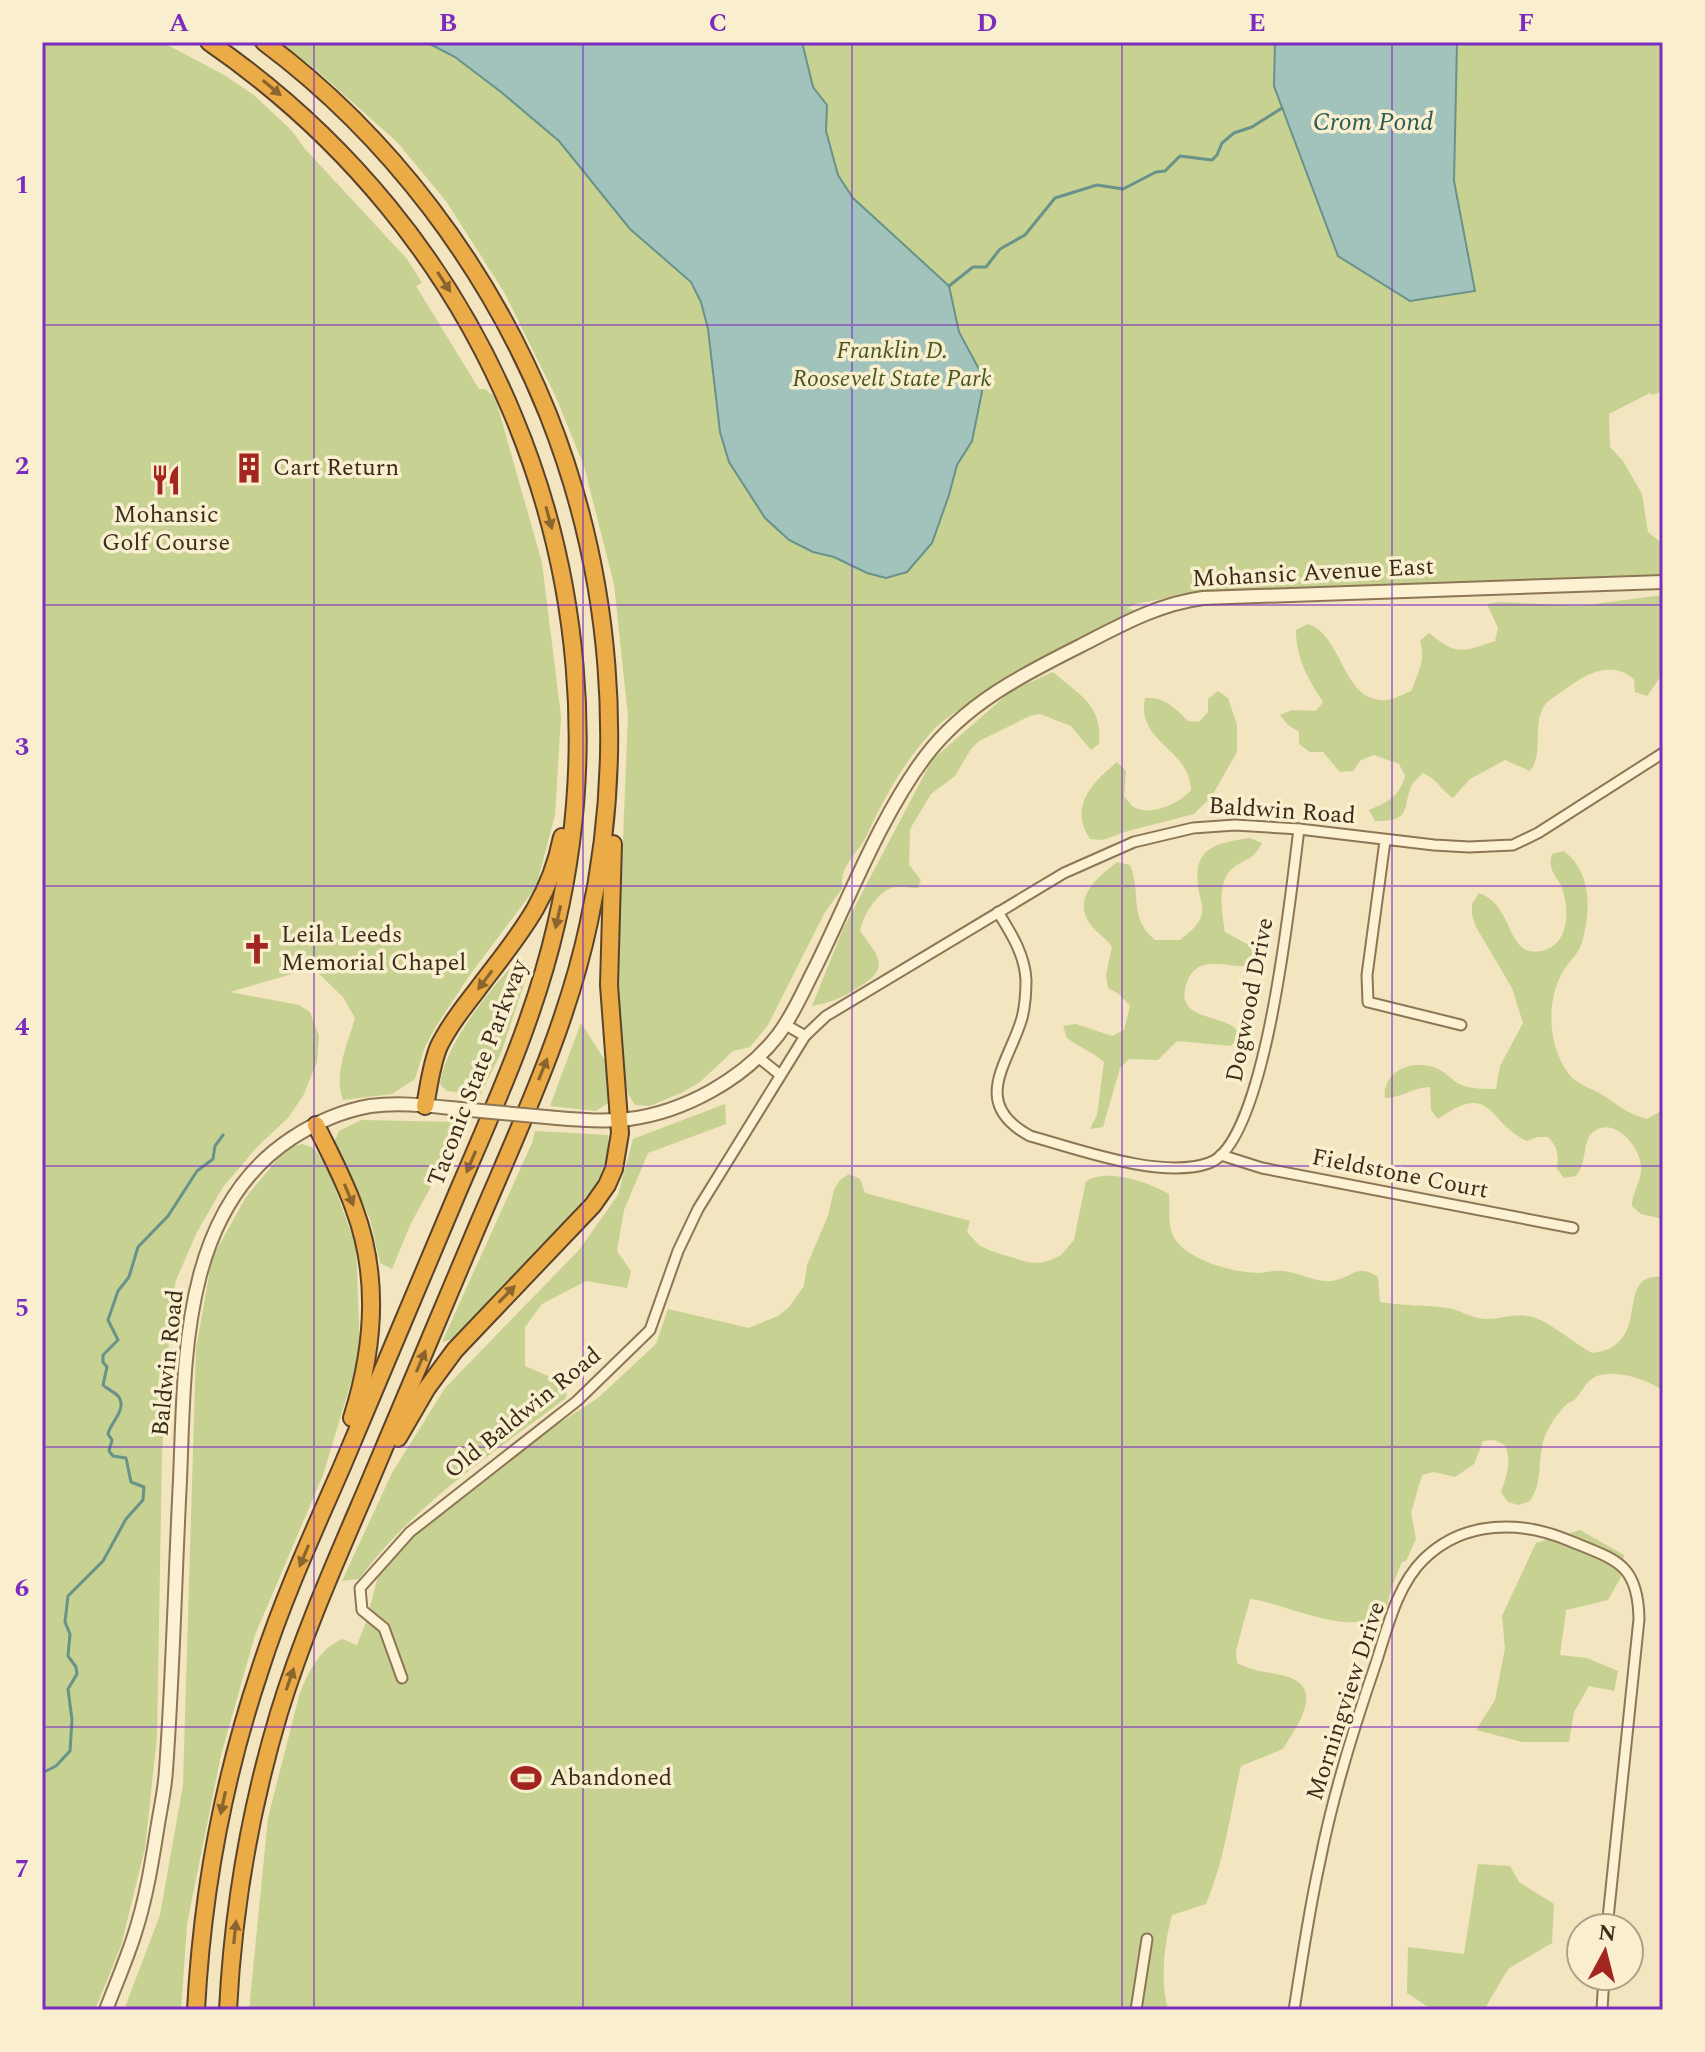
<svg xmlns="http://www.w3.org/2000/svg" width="1705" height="2052" font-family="Spectral,serif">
  <rect width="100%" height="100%" fill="#f2e5bf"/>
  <!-- green -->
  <g fill="#c6d192">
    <path d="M42,42H162L224,75L254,95L291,130L306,150L407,259L422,283L416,286L479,389H485L495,397L542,563L561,716L555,815L536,887L469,976L435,1028L424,1049L415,1079L392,1094L343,1100C333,1075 348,1043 355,1018L343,997L317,972L316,967L230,992L299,1005L310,1012L319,1036L317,1062L303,1096L288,1118L257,1147L223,1187L197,1232L176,1280L171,1305L162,1455L157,1737L145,1848L121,1946L95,2010H42Z"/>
    <path d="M278,42H1663V391L1652,395L1650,393L1609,414L1610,447L1623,461L1642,494L1648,532L1663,544V578L1177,596L1136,604L1127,608L1134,610L1133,614C1079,637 1029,663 981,695C963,707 942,719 928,736C902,765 883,800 867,835C857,855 840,864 842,889L825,912L768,1025L750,1047L733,1051L700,1082L683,1092L650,1106L635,1105L628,1094L625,1079L617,986L628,716L614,584L584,466L555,395L504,292L446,201L397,142L314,68Z"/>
    <path d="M1663,595V673L1647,696L1635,692L1634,679C1608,658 1583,676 1560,693C1554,697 1545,702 1542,710C1533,730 1544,753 1530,771L1505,760L1470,779L1453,798C1441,790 1437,779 1423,773C1423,773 1414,782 1413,783C1401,805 1415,822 1375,821L1369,810C1388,802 1399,797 1405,776L1399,764L1374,755L1361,760L1353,771L1340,772L1323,752H1310L1299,744V732L1288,725L1280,715L1292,710L1316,711L1323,702C1308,679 1296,658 1296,630L1308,624C1344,636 1342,704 1387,700C1394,699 1404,694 1411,691C1418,673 1426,660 1420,641L1429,633C1457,656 1462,652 1495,641L1498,628L1487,604L1499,602L1580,606Z"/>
    <path d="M1053,672C1079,695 1103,705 1099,744L1091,750L1071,726L1040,714L1030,716L979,741L971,749L955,776L931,794L910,829L909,865L921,880L918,888C911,888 898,885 891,888C877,893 862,917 860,931C882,960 890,970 854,990C839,999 829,1003 812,1006L843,929L932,760L1011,691Z"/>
    <path d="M1218,691L1228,698L1237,725V752L1212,796L1194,814L1128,831L1103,840L1090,839C1069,807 1091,784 1117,762L1126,771L1124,796C1127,799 1129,803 1132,806C1150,818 1180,803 1191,790C1190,748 1136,743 1145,698C1165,697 1174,707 1188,721L1199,722L1208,712V699Z"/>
    <path d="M1250,838L1262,843C1253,861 1247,857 1233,868C1216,881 1222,914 1225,932L1247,944L1255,954L1253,965C1236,969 1220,961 1204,965C1195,967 1190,974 1187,982C1174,1018 1213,1014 1232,1026C1236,1028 1238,1032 1241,1035L1231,1046L1177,1041L1158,1060L1129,1059L1120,1068L1103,1127L1090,1129L1097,1115L1104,1062C1093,1052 1079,1047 1067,1038L1063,1026L1076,1024L1112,1036L1124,1030L1130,1006L1119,994L1108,988L1106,975L1112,947C1106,938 1096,932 1090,924C1072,898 1097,878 1117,862L1130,865C1142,894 1128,918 1155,940H1180C1187,934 1198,926 1201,917C1205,906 1199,897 1198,886C1193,846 1218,843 1250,838Z"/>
    <path d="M1564,851C1592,873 1591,910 1582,942C1579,954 1568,962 1562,973C1546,1003 1548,1045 1568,1073C1575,1083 1588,1087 1599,1093C1615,1102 1628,1115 1647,1119L1663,1110V1219L1641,1214L1632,1206C1632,1193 1640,1184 1641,1171C1644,1151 1615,1114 1593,1132C1582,1140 1588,1161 1576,1176L1564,1178L1557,1169C1559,1156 1558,1147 1548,1137H1537L1527,1141C1486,1122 1493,1080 1438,1119L1431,1110L1430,1087C1413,1087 1402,1098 1385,1098C1382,1072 1410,1060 1433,1067C1444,1070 1450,1079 1459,1084C1470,1089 1485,1089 1496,1089L1500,1066L1523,1023L1512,988L1476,927L1472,915V904L1479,893C1515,905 1505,959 1542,951C1569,945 1570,910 1562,888C1560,881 1552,874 1551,866C1550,862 1551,858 1552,854Z"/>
    <path d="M518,960L530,966L501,1053L480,1095L447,1091L440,1084C445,1044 490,989 518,960Z"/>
    <polygon points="581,1023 606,1062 609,1102 596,1111 550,1106"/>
    <path d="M725,1104L726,1124L648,1153L624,1210L617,1251L631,1271L627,1288L586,1281L542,1304L525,1327V1366L567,1384L566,1398C493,1453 414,1504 359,1579L342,1581L392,1473L445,1388L579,1250L618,1195L633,1139Z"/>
    <polygon points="361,1120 459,1122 460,1134 411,1223 392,1269 380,1263 370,1219 334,1142 339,1131"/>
    <path d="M535,1131L608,1135C610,1157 603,1172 592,1190L460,1337L442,1342L532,1143Z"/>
    <polygon points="303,1144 314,1148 328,1169 356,1246 360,1352 323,1475 255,1635 221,1755 187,1924 181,2010 124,2010 160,1915 183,1785 196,1349 212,1258 246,1197 281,1155 291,1147"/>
    <path d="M849,1174L860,1179L865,1193L970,1221L967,1232L979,1245L991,1251L1027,1262L1039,1263L1051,1260L1061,1255L1074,1240L1086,1181C1109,1168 1147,1182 1169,1194C1170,1206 1168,1218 1171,1230C1178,1259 1233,1273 1260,1273C1268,1272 1277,1270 1284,1271C1299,1273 1318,1283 1332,1281C1353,1278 1356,1263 1378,1277L1380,1302C1403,1306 1425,1305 1448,1308C1460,1310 1471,1318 1484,1319C1500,1320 1518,1312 1533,1317C1553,1324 1572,1342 1592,1353C1656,1346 1611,1271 1663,1277V1391C1649,1379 1610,1367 1593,1378C1586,1382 1582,1391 1577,1397C1572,1403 1573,1399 1567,1404C1556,1414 1544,1433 1542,1447C1538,1467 1542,1483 1530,1501L1519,1505L1508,1502L1501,1492C1507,1475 1512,1462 1505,1445L1494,1440L1483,1441L1474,1464L1455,1477L1434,1472L1422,1475L1411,1513L1416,1539L1406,1561L1402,1562L1392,1586L1386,1610L1380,1609C1362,1643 1280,1601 1250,1599L1236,1651L1237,1663C1258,1673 1265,1671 1285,1676C1327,1687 1296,1727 1283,1749L1241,1766C1230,1813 1225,1859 1206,1904L1172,1915C1164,1944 1160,1981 1168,2010H249L268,1818L299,1696C307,1674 320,1648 342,1639L357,1645L366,1622L379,1572L402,1546L533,1440L598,1398L656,1344L668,1309L749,1328L778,1316L789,1307L804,1286L807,1265L828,1216L834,1190L840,1180Z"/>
    <polygon points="1580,1530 1624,1555 1621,1577 1608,1600 1566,1610 1560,1655 1587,1658 1618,1671 1614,1691 1589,1686 1574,1712 1569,1742 1522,1742 1476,1730 1495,1700 1505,1648 1502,1616 1536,1543"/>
    <polygon points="1478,1864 1510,1866 1519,1882 1554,1904 1552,1943 1508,1969 1484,2010 1433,2010 1407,1993 1408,1947 1464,1954"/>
  </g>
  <!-- water -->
  <g fill="#a2c3bb" stroke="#68928a" stroke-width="2">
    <polygon points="426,42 802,42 813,87 827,105 826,131 838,175 853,198 949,286 959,332 980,371 982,392 972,441 957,465 949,495 932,543 907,572 886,578 867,573 834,557 813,552 789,540 765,518 729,462 720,432 708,329 701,302 691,282 630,229 559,141 501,92 455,57"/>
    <polygon points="1275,42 1457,42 1454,181 1475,291 1410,301 1338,256 1274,86"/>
  </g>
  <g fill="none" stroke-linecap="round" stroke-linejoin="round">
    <!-- stream -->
    <g stroke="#68928a" stroke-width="3">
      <polyline points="949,286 973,267 986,267 1000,249 1025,235 1055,198 1097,185 1123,189 1156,172 1165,171 1180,156 1212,160 1217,155 1222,143 1234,133 1252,127 1282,108"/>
      <path d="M42,1773L56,1766L70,1751L72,1720L68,1689L77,1674L76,1667L68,1656L70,1634L65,1622L68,1596L103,1561L126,1519L143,1500L144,1487L131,1482L126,1458L113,1456L109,1451L112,1440L108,1434C110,1423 127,1410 119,1397C115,1392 108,1390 103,1385L107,1367L103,1362V1355L118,1340L108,1320L118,1291L129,1277L138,1247L168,1216L197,1171L213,1159L215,1146L223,1135"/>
    </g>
    <!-- minor casing -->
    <g stroke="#8d7655" stroke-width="13">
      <g id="minor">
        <polyline points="1385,841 1367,975 1368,1002 1461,1025"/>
        <path d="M998,912C1011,933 1025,955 1026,980C1026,992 1025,1006 1022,1018C1009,1063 969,1103 1030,1136C1078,1149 1161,1180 1209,1163C1267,1143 1291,889 1299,829"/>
        <polyline points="786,1025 805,1036"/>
        <polyline points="758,1057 779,1074"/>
        <polyline points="1221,1155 1262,1168 1573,1228"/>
        <polyline points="402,1678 384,1628 362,1610 360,1588 410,1532 577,1401 650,1330 678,1251 698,1209 805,1036 826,1016 1064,873 1134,842 1193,828 1235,825 1299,829 1434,845 1469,847 1513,845 1538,833 1663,753"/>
        <polyline points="1136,2010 1147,1939"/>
        <path d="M1294,2010C1302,1960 1309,1910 1320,1861C1333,1794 1354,1727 1376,1663C1387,1629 1397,1585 1424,1559C1464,1520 1521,1520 1570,1541C1616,1560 1638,1563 1639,1619L1607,1928"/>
        <polyline points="1602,2010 1604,1976"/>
      </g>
    </g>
    <!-- tertiary casing -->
    <g stroke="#8d7655" stroke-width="16">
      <g id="tertiary">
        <path d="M557,1118C581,1120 605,1122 629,1119C684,1112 744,1079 778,1035C794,1014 804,989 816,966C849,899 880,817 925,757C965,704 1022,675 1080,646C1121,625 1158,604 1203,598L1663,582"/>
        <path d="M106,2010C115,1986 126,1961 134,1936C146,1900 152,1862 158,1824C161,1806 165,1788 166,1770C173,1674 175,1577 180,1480C185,1362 180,1211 292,1138C315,1123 342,1111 370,1106C400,1102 430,1106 460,1109"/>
      </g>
    </g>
    <!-- motorway casing -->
    <g stroke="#5a432a" stroke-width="20">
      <g id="motorway">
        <path d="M425,1106C429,1086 431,1065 439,1046C449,1026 463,1008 477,990C516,938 549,903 562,837"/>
        <path d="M316,1125C329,1152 344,1179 354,1208C380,1277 374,1349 352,1418"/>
        <polyline points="398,1438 427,1388 455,1350 593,1205 607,1185 614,1169 620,1133 609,985 613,844"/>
        <path d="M196,2010C202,1895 223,1780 260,1670C282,1601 312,1535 341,1469C380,1376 420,1282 459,1189C496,1103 535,1017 556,925C596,755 580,575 513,415C450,263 344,135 209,42"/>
        <path d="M228,2010C233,1909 250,1810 279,1713C302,1638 334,1565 365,1493C403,1404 440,1314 478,1225C520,1126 567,1027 589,922C626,753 612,575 548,414C489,268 390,136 264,42"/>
      </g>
    </g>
    <!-- minor -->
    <use href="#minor" stroke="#fcf2d3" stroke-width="9"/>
    <!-- tertiary -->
    <use href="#tertiary" stroke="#fcf2d3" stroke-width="12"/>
    <!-- motorway -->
    <use href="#motorway" stroke="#ebab46" stroke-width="16"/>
    <!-- tertiary-bridge casing -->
    <g stroke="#8d7655" stroke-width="16" stroke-linecap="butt">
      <polyline id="tertiary-bridge" points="460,1109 557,1118"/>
    </g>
    <!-- tertiary-bridge -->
    <use href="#tertiary-bridge" stroke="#fcf2d3" stroke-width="12"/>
  </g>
  <!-- one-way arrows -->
  <defs><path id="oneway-solid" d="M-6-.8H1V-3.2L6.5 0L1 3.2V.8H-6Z" transform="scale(2)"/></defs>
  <g fill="#8a652e">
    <use href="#oneway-solid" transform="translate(272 88) rotate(40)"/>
    <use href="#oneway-solid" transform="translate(444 282) rotate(57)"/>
    <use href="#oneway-solid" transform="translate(549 518) rotate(75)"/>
    <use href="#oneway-solid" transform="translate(558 917) rotate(103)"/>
    <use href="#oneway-solid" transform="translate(485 980) rotate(127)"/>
    <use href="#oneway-solid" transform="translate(543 1069) rotate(-68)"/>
    <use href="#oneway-solid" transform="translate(471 1162) rotate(113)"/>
    <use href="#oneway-solid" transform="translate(349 1195) rotate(67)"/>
    <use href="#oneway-solid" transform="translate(507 1294) rotate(-46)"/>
    <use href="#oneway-solid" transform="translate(421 1361) rotate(-67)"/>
    <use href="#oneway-solid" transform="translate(304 1556) rotate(113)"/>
    <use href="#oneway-solid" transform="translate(290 1679) rotate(-71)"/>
    <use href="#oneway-solid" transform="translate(223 1803) rotate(102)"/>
    <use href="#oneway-solid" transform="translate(235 1932) rotate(-84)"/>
  </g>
  <!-- grid -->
  <path fill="none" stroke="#7b2cbf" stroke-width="2" stroke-opacity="0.55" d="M314,42V2010M583,42V2010M852,42V2010M1122,42V2010M1392,42V2010M42,325H1663M42,605H1663M42,886H1663M42,1166H1663M42,1447H1663M42,1727H1663"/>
  <!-- icons -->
  <defs>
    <g id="building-bare" transform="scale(2.4)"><path d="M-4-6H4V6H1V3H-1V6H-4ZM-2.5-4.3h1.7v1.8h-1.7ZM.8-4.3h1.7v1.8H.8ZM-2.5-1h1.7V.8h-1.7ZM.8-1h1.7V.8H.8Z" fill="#a2251f" stroke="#f9efcf" stroke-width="2.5" paint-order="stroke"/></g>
    <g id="restaurant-bare" transform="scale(2.4)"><path d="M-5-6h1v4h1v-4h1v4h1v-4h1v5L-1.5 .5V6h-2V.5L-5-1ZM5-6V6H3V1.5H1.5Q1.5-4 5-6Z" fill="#a2251f" stroke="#f9efcf" stroke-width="2.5" paint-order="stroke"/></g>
    <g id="church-bare" transform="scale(2.4)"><path d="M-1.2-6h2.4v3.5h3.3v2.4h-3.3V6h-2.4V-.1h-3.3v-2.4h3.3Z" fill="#a2251f" stroke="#f9efcf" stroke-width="2.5" paint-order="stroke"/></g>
    <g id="stadium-bare" transform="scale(2.4)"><path d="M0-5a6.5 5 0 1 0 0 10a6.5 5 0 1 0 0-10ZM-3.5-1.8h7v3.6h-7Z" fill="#a2251f" stroke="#f9efcf" stroke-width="2.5" paint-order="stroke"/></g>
  </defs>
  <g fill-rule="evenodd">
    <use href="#building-bare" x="249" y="468"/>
    <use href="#restaurant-bare" x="166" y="480"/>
    <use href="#church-bare" x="257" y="949"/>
    <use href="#stadium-bare" x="526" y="1778"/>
  </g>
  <g text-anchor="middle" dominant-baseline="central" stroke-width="7" stroke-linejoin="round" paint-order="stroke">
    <!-- park labels -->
    <g font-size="24" font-style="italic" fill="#485920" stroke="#f9efcf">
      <text x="892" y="351">Franklin D.<tspan x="892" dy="28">Roosevelt State Park</tspan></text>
    </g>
    <!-- poi labels -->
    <g font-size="24" fill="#3a2c1b" stroke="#f9efcf" text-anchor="start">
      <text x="273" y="468">Cart Return</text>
      <text x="166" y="515" text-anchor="middle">Mohansic<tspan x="166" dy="28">Golf Course</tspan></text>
      <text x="281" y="935">Leila Leeds<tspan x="281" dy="28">Memorial Chapel</tspan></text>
      <text x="550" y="1778">Abandoned</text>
    </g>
    <!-- street labels -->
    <g font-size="24" fill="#3a2c1b" stroke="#f9efcf">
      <text transform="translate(1313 573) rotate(-3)">Mohansic Avenue East</text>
      <text transform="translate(1282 811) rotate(4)">Baldwin Road</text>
      <text transform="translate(1250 1000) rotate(-79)">Dogwood Drive</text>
      <text transform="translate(478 1073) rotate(-69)">Taconic State Parkway</text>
      <text transform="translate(1400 1174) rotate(11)">Fieldstone Court</text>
      <text transform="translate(168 1363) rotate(-84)">Baldwin Road</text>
      <text transform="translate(523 1413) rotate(-39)">Old Baldwin Road</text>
      <text transform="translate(1346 1701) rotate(-72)">Morningview Drive</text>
    </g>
    <!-- water labels -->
    <g font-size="26" font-style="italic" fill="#295c5b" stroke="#f9efcf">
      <text x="1373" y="122">Crom Pond</text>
    </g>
  </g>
  <!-- border -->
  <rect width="1705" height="2052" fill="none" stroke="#f9efcf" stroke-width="88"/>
  <!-- north arrow -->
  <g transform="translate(1605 1952) rotate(7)"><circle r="38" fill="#f9efcf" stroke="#ada187" stroke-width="2"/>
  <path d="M0-6L14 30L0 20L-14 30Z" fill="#a2251f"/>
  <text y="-12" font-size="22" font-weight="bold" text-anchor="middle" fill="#3a2c1b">N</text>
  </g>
  <rect x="44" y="44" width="1617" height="1964" fill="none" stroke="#7b2cbf" stroke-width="3"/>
  <g font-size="26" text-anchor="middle" font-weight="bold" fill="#7b2cbf">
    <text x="179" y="31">A</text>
    <text x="448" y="31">B</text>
    <text x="718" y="31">C</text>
    <text x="987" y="31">D</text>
    <text x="1257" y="31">E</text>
    <text x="1526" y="31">F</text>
    <text x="22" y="193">1</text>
    <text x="22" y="474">2</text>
    <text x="22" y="755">3</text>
    <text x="22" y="1035">4</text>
    <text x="22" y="1316">5</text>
    <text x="22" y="1596">6</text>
    <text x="22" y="1877">7</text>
  </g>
</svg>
